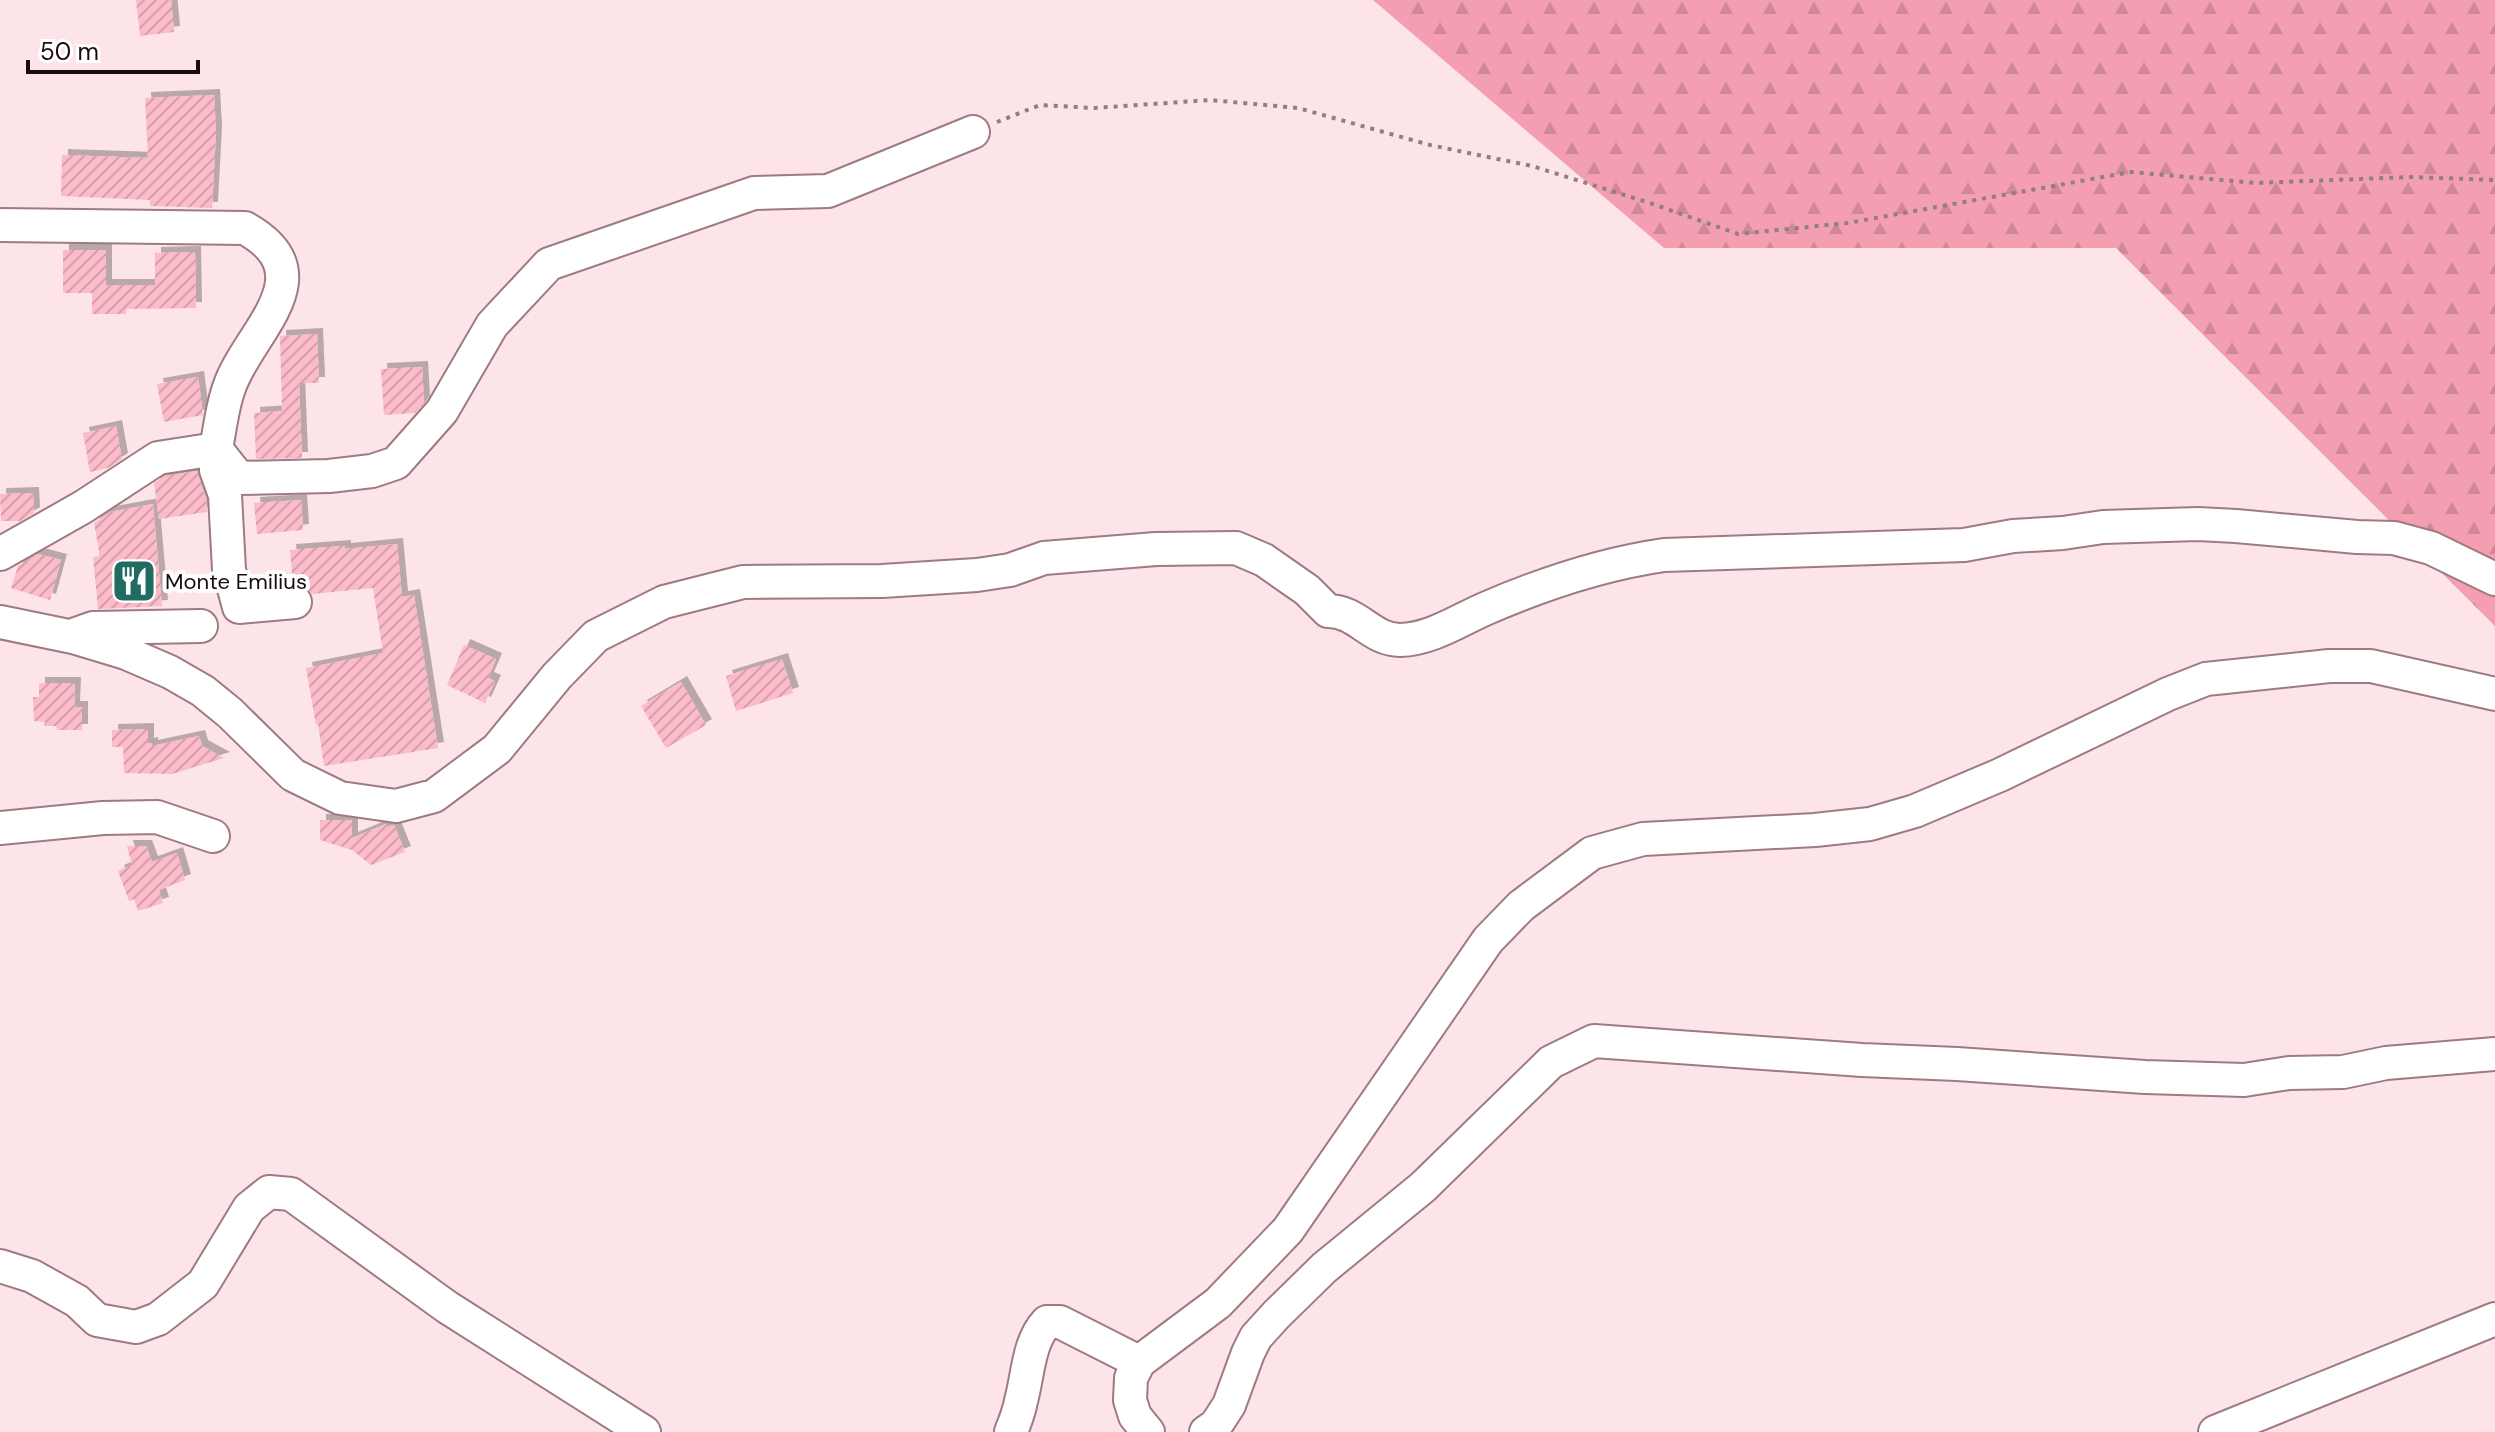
<svg xmlns="http://www.w3.org/2000/svg" width="2495" height="1432" font-family="'DM Sans',sans-serif">
  <defs>
    <pattern id="forest-firs" width="22" height="20" patternUnits="userSpaceOnUse" patternTransform="scale(2)"><rect width="22" height="20" fill="#f49eb2"/><path d="M5 1l3.5 6h-7zM16 11l3.5 6h-7z" fill="#d08798"/></pattern>
    <pattern id="building-hatch" width="6" height="6" patternUnits="userSpaceOnUse" patternTransform="scale(2)"><rect width="6" height="6" fill="#fcbbc9"/><path d="M-1 1l2-2M0 6l6-6M5 7l2-2" fill="none" stroke="#d79fab"/></pattern>
    <filter id="shadow"><feDropShadow dx="6" dy="-6" stdDeviation="0" flood-color="#0004"/></filter>
  </defs>
  <rect width="100%" height="100%" fill="#fce4e8"/>
  <!-- forest -->
  <polygon fill="url(#forest-firs)" points="1373,0 2495,0 2495,626 2116,248 1664,248"/>
  <!-- building -->
  <g fill="url(#building-hatch)" filter="url(#shadow)">
    <polygon points="136,0 171,0 174,32 140,36"/>
    <polygon points="214,95 216,132 212,208 150,206 150,200 61,196 62,155 148,158 145,98"/>
    <polygon points="63,250 106,250 106,285 155,285 155,253 195,252 196,308 126,309 126,314 92,314 92,293 63,293"/>
    <polygon points="317,334 319,383 299,383 302,458 256,459 254,413 282,411 280,336"/>
    <polygon points="422,367 424,402 415,413 384,415 381,369"/>
    <polygon points="198,377 203,415 164,422 157,384"/>
    <polygon points="116,426 122,459 108,468 90,472 83,433"/>
    <polygon points="197,471 206,498 207,512 159,519 154,483 165,476"/>
    <polygon points="33,493 34,513 20,521 1,521 0,494"/>
    <polygon points="301,500 303,530 257,534 254,503"/>
    <polygon points="153,504 162,606 98,609 93,557 100,556 94,523 110,512"/>
    <polygon points="397,544 402,597 414,595 438,748 324,766 318,724 316,725 306,668 383,653 373,588 312,594 304,585 293,583 290,550 345,546 345,549"/>
    <polygon points="38,554 61,560 50,600 11,588 18,566"/>
    <polygon points="464,645 496,659 488,678 495,681 485,703 447,685"/>
    <polygon points="782,659 793,693 736,711 726,676"/>
    <polygon points="681,682 706,725 666,748 641,706"/>
    <polygon points="39,683 75,683 74,707 82,707 82,730 57,730 56,726 44,726 45,722 34,721 33,697 39,697"/>
    <polygon points="148,729 148,744 152,743 152,746 199,736 202,746 224,758 172,774 124,773 123,747 112,747 112,730"/>
    <polygon points="320,820 352,820 352,838 386,824 387,827 394,825 405,852 371,865 352,850 320,840"/>
    <polygon points="127,846 146,846 152,862 177,853 185,880 159,890 163,903 138,911 134,899 129,901 118,871 132,865"/>
  </g>
  <g fill="none" stroke-linecap="round" stroke-linejoin="round">
    <!-- minor casing -->
    <g stroke="#9f7a82" stroke-width="36">
      <g id="minor">
        <path d="M0,225L245,228C329,275 247,333 229,388C222,407 220,429 216,449L239,478L329,476L372,471L396,463L442,411L492,325L549,264L754,193L828,191L973,132"/>
        <polyline points="0,554 83,507 158,458 216,449 216,470 225,495 229,570 239,607 295,602"/>
        <path d="M0,622L73,637L126,653L170,672L203,691L230,713L293,775L340,798L396,806L434,796L497,749L557,676L596,636L664,602L743,582L882,581L977,575L1010,570L1044,558L1156,549L1236,548L1264,560L1307,590L1328,611C1358,611 1371,640 1400,640C1432,639 1459,620 1487,608C1545,583 1602,564 1664,555L1964,545L2013,536L2063,533L2103,527L2198,524L2236,526L2357,537L2394,538L2431,548L2495,579"/>
        <polyline points="76,634 93,628 201,626"/>
        <polyline points="0,828 103,818 157,817 213,836"/>
        <polyline points="0,1266 32,1276 77,1301 97,1320 136,1327 158,1319 203,1284 249,1208 269,1192 291,1194 447,1307 644,1432"/>
        <path d="M1011,1432C1015,1422 1019,1412 1021,1401C1028,1376 1028,1342 1047,1322H1060L1139,1362"/>
        <polyline points="1148,1432 1135,1416 1130,1400 1131,1378 1139,1362 1218,1303 1288,1230 1488,940 1521,906 1592,853 1643,839 1815,830 1870,824 1915,811 2000,775 2168,694 2206,679 2329,666 2371,666 2495,694"/>
        <polyline points="1206,1432 1216,1425 1229,1405 1248,1353 1256,1337 1276,1315 1324,1268 1423,1187 1551,1062 1594,1041 1862,1060 1957,1064 2145,1077 2244,1080 2289,1073 2343,1072 2386,1063 2495,1054"/>
        <polyline points="2215,1432 2495,1319"/>
      </g>
    </g>
    <!-- path -->
    <polyline stroke="#917e82" stroke-width="4" stroke-dasharray="4 6" stroke-linecap="butt" points="997,122 1040,105 1094,108 1210,100 1298,108 1430,145 1532,166 1650,203 1738,234 1848,223 2131,172 2255,183 2411,177 2495,180"/>
    <!-- minor -->
    <use href="#minor" stroke="#fff" stroke-width="32"/>
  </g>
  <!-- icons -->
  <defs>
    <g id="restaurant-square" transform="scale(2.3)"><rect x="-9" y="-9" width="18" height="18" rx="4" fill="#226b63" stroke="#fff"/><path d="M-5-6h1v4h1v-4h1v4h1v-4h1v5L-1.5 .5V6h-2V.5L-5-1ZM5-6V6H3V1.5H1.5Q1.5-4 5-6Z" fill="#fff"/></g>
  </defs>
  <g fill-rule="evenodd">
    <use href="#restaurant-square" x="134" y="581"/>
  </g>
  <g text-anchor="middle" dominant-baseline="central" stroke-width="8" stroke-linejoin="round" paint-order="stroke">
    <!-- poi labels -->
    <g font-size="22" fill="#180b0f" stroke="#fff" text-anchor="start">
      <text x="165" y="581">Monte Emilius</text>
    </g>
  </g>
  <!-- scale -->
  <path d="M28 60v12h170v-12" fill="none" stroke="#180b0f" stroke-width="4"/>
  <text x="40" y="60" font-size="24" fill="#180b0f" stroke="#ffffff" stroke-width="6" paint-order="stroke">50 m</text>
</svg>
